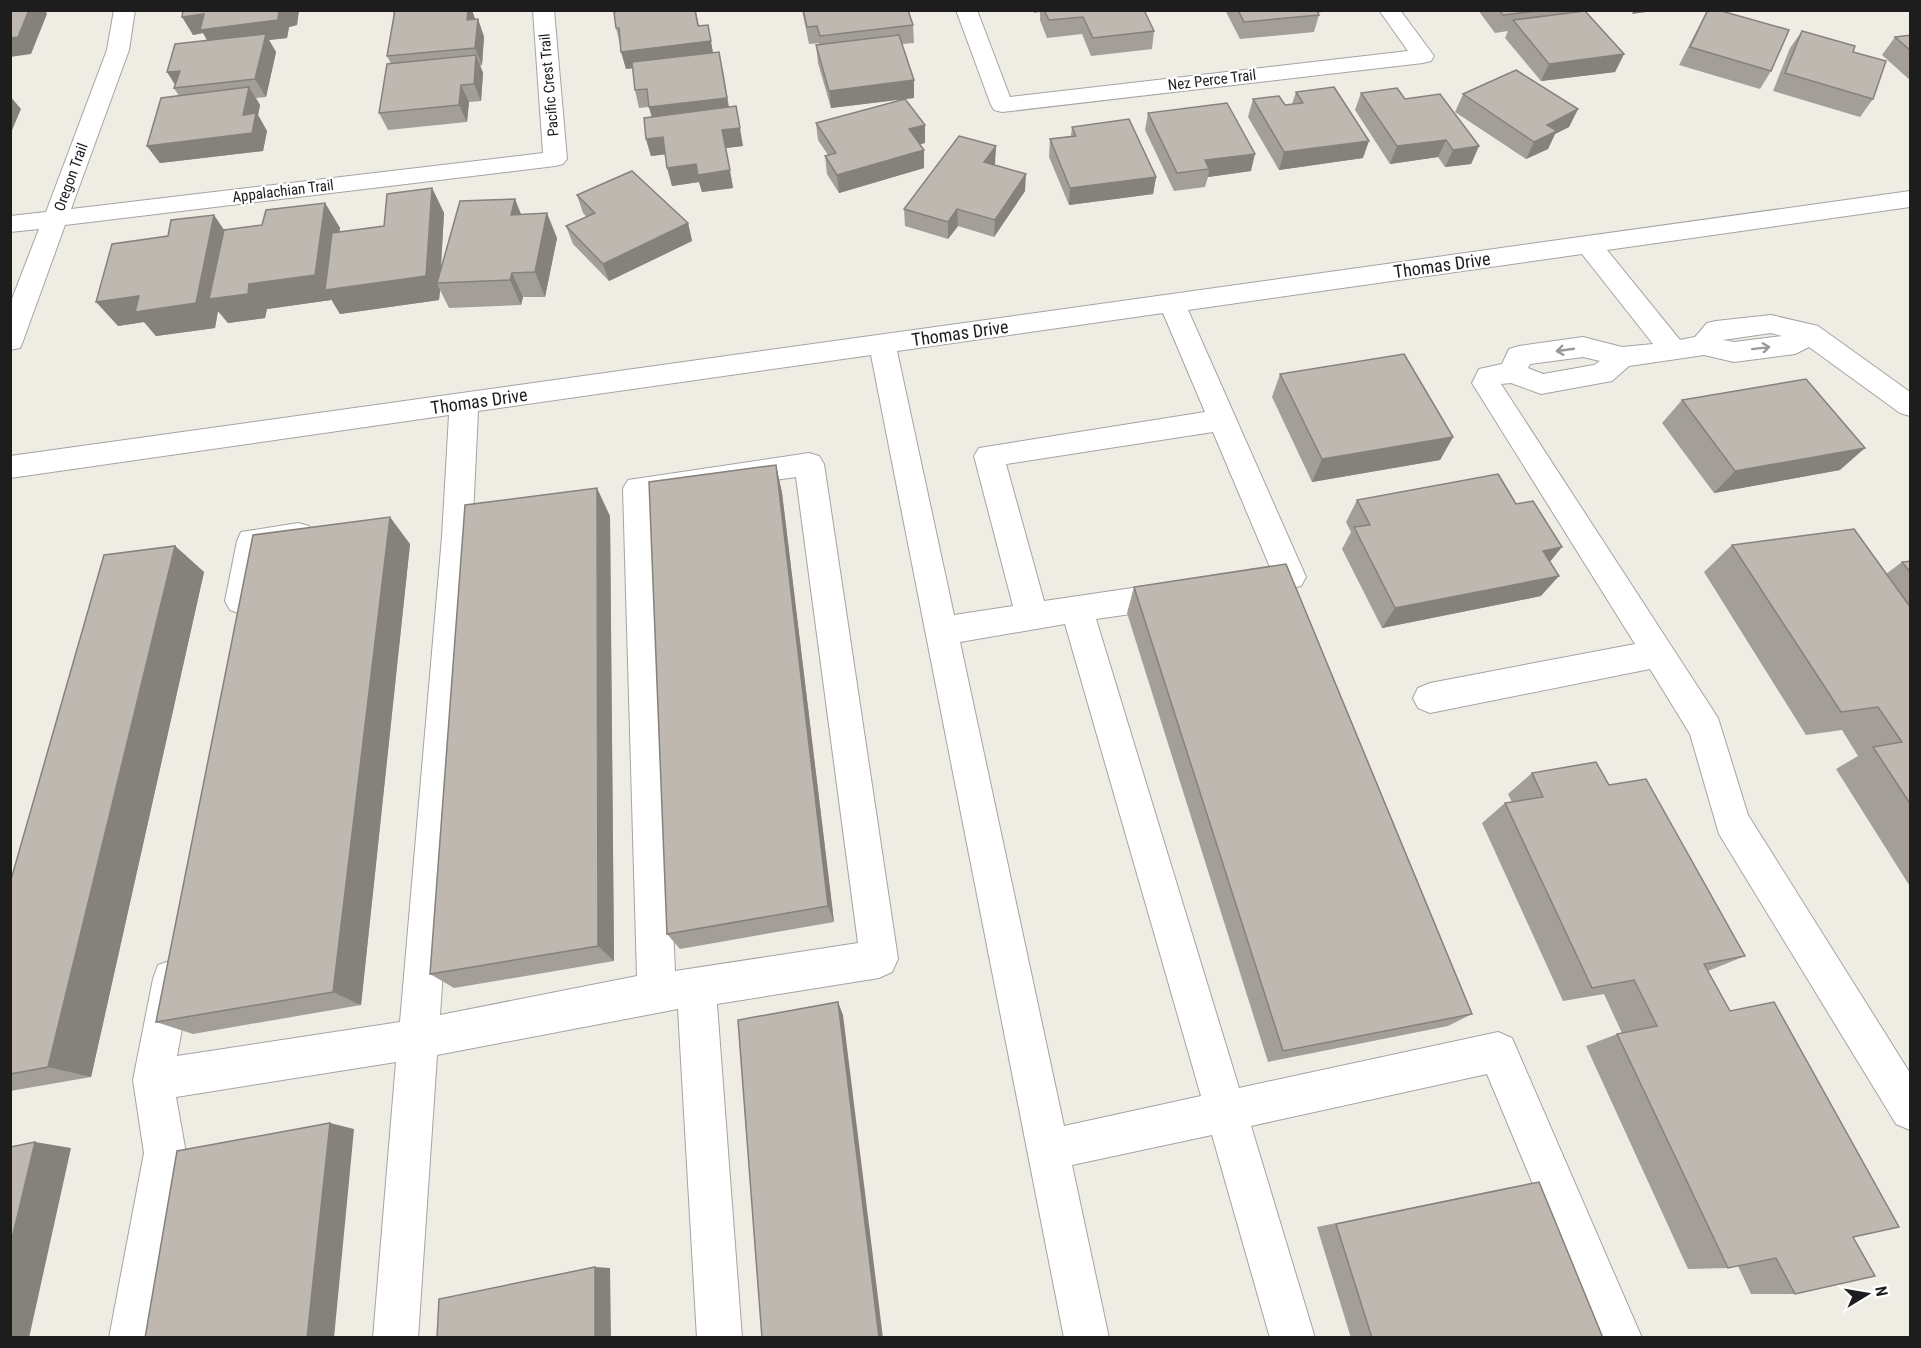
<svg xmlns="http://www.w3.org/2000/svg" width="1921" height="1348" font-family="'Roboto Condensed',sans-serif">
  <rect width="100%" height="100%" fill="#eeece3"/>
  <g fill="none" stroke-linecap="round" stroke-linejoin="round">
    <!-- minor casing -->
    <g stroke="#a4a4a4" stroke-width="2">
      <g id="minor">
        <polygon points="114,10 135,10 129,50 71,209 543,153 533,10 554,10 567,159 563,164 555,166 65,225 23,341 20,348 10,350 10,304 39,229 10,232 10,216 46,212 107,50"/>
        <polygon points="956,10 977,10 1010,97 1408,51 1379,10 1400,10 1434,56 1431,61 1423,63 1002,112 994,110 991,105"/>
        <path d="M1910,191V207L1607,250L1680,340L1695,337L1707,323L1716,321L1771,315L1818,326L1910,392V416L1900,413L1809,347L1795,354L1734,362L1704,355L1629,366L1612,381L1541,394L1511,383L1501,384L1718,718L1748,815L1910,1073V1130L1896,1124L1719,834L1690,734L1650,669L1430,713L1418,708L1413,698L1418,688L1430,683L1635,644L1472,383L1479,369L1502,364L1509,349L1519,346L1583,337L1622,347L1653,344L1582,254L1188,310L1306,577L1301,586L1260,595L1249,591L1244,582L1249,573L1270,567L1213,432L1006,464L1044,601L1173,582L1184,586L1189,595L1184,604L1173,608L1096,619L1239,1088L1498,1032L1512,1038L1642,1338H1597L1487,1074L1251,1126L1315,1338H1270L1212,1135L1072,1165L1109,1338H1064L871,355L478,411L472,537L440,1015L637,976L623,488L628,480L809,453L819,456L824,464L898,959L892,972L879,978L717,1004L742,1338H697L678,1009L437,1055L418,1338H373L396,1062L176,1097L186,1153L154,1338H109L144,1153L133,1080L153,979L158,965L172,960L186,965L191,979L177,1056L400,1022L442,537L449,415L10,478V456ZM1163,313L1205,412L979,448L974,456L1013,606L954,615L897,351ZM1771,333L1782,336L1734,342L1723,340ZM1583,357L1600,361L1594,365L1543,374L1528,368L1530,364ZM796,477L858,943L675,971L653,497ZM1065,624L1201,1096L1064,1126L960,642Z"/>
        <polygon points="298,523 309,526 313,535 309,544 265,551 257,601 252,610 241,614 230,610 225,601 237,541 241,532"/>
      </g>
    </g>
    <!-- minor -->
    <use href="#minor" fill="#fff" fill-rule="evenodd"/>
  </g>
  <!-- wall -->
  <g fill="#a39e97">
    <polygon points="183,10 299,10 297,25 289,27 287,38 269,40 276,52 266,97 256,98 260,105 258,115 267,131 263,151 160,163 147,146 179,96 174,88 207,40 203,33 193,35"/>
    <polygon points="392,10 472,10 475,19 478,19 484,37 482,65 480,66 483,73 481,101 469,102 467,122 388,130 379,113 391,64 387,56 394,15"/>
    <polygon points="625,10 699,10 696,11 699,26 708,25 713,53 723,70 729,107 743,146 726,148 733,188 702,192 699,182 672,186 666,154 651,156 646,139 652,117 649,107 639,108 635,90 633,68 626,69 616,28"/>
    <polygon points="802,10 913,25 914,43 902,44 914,80 914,98 905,99 925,143 919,144 924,168 839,193 827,174 825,156 828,155 818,140 816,123 903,99 831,108 818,63 816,45 819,45 819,43 809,44"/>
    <polygon points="1033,10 1144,10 1154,31 1152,49 1091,56 1082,34 1047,38 1040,20 1040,12 1034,13"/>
    <polygon points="1225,10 1322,10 1322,12 1318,13 1319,15 1314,32 1240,39"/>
    <polygon points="1478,10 1577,10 1576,13 1624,54 1615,72 1541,81 1505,38 1508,31 1495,33"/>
    <polygon points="1707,10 1771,71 1760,89 1679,65 1699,26"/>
    <polygon points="1802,31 1853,52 1873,99 1860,117 1773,91 1790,48"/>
    <polygon points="1911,35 1911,81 1882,55 1895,37"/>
    <polygon points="1296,92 1363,158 1279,170 1248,117 1253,99 1285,105 1292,104"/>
    <polygon points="1361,93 1479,146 1471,164 1445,167 1438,157 1390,164 1355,110"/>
    <polygon points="1463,94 1578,109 1569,127 1555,134 1548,149 1526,159 1455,112"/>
    <polygon points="1148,113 1251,171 1208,177 1205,187 1174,191 1145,130"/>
    <polygon points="1072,127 1156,177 1153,194 1069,205 1049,157 1050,139 1071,136"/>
    <polygon points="996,146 994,165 1025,191 994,237 958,226 948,239 905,226 904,209"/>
    <polygon points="432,188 444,213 441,267 521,214 557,238 545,297 523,297 521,305 449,308 440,290 439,300 340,314 331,299 331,300 267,309 265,318 228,323 218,311 215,328 156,336 144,322 118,326 224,230 262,225 325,203 340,228 339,232 384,226"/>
    <polygon points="577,195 688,223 692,241 609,281 573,244 566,226 587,217 583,213"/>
    <polygon points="1280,374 1453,437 1440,460 1312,482 1272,397"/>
    <polygon points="1682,400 1840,470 1714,493 1662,423"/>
    <polygon points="776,465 782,493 834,922 680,949 667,934"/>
    <polygon points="1357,500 1541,596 1382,628 1342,549 1351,532 1346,522"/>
    <polygon points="610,516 614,961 454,988 430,974"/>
    <polygon points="410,544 361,1005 193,1034 156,1022"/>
    <polygon points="1732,545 1886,574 1902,562 1911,561 1911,888 1836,769 1858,756 1842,730 1806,735 1704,572"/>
    <polygon points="175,546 204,572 91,1077 10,1091 10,883"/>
    <polygon points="1134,587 1472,1014 1448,1026 1268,1062 1127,613"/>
    <polygon points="1532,773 1609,785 1745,956 1708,971 1853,1237 1795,1294 1751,1294 1738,1266 1728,1268 1688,1269 1586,1046 1617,1034 1622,1033 1604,994 1563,1001 1482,823 1505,803 1512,802 1508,794"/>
    <polygon points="1539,1182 1603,1338 1351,1338 1317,1227 1510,1187"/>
  </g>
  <!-- shaded-wall -->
  <g fill="#85817b">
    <polygon points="29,10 45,10 47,14 31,54 10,57 10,38"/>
    <polygon points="279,10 299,10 297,25 289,27 287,38 269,40 276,52 266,97 255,79 211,47 203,33 193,35 182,17 204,14"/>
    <polygon points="468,10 472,10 475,19 467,20"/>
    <polygon points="695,10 701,43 708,25 714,59 626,69 621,52 698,26"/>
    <polygon points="1634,10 1661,10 1632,14"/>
    <polygon points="478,19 484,37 482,65 475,48"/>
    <polygon points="719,52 730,115 654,125 649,107"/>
    <polygon points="1624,54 1615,72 1541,81 1549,64"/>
    <polygon points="476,55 483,73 481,101 474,84"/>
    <polygon points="180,71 177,88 167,72"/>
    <polygon points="914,80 914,98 831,108 829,91"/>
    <polygon points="461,85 469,102 467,122 459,105"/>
    <polygon points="249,87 260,105 258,115 267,131 263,151 160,163 147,146 243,115"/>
    <polygon points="10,96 21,109 10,135"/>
    <polygon points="1578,109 1569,127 1555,134 1548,149 1526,159 1534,142 1547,125"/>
    <polygon points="925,125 925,143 910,147 909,129"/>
    <polygon points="740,128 743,146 726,148 733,188 702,192 699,182 672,186 667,168 696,164 722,130"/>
    <polygon points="663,137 668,154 651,156 646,139"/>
    <polygon points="1446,140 1438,157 1390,164 1397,146"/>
    <polygon points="1369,141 1363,158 1279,170 1284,152"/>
    <polygon points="996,146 995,164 984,179 984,162"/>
    <polygon points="1479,146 1471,164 1445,167 1453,150"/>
    <polygon points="924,150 924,168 839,193 837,175"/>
    <polygon points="1255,154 1251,171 1208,177 1209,169 1205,160"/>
    <polygon points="1026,174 1025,191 994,237 995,220"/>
    <polygon points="1156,177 1153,194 1069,205 1070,188"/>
    <polygon points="432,188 444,213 440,283 437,283 440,290 439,300 340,314 331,299 331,300 267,309 265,318 228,323 218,311 215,328 156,336 144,322 118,326 96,302 214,215 231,240 249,284 325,203 340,228 332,288"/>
    <polygon points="515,199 525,224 511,215"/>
    <polygon points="957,209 958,226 948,239 948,222"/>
    <polygon points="547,213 557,238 545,297 535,272"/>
    <polygon points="688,223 692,241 609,281 603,264"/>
    <polygon points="512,273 523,297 521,305 510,280"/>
    <polygon points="1453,437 1440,460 1312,482 1322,459"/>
    <polygon points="1865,448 1840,470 1714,493 1735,471"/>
    <polygon points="776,465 782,493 834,922 828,906"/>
    <polygon points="597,488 610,516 614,961 598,946"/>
    <polygon points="390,517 410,544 361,1005 333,992"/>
    <polygon points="175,546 204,572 91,1077 48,1067"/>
    <polygon points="1562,547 1545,568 1543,551"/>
    <polygon points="1559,576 1541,596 1382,628 1395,608"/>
    <polygon points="838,1002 843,1015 883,1338 879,1338"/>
    <polygon points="330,1123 354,1129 334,1338 307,1338"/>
    <polygon points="35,1142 71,1148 29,1338 10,1338 10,1247"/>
    <polygon points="595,1267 610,1268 611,1338 595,1338"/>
  </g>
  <!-- building -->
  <g fill="#beb8b0" stroke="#85817b" stroke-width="1.5">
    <polygon points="10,10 29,10 18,37 10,38"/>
    <polygon points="183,10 279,10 278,20 200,30 204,14 182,17"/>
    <polygon points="395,10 468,10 467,20 478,19 475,48 387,56"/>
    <polygon points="625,10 695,10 698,26 708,25 711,41 621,52 619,28 616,28 614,12"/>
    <polygon points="803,10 908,10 913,25 820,36 817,26 807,27"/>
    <polygon points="1044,10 1144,10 1154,31 1093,38 1083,17 1049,20"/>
    <polygon points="1238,10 1317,10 1319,15 1244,22"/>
    <polygon points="1499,10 1546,10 1503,15"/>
    <polygon points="1708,10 1718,10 1789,30 1771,71 1690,47"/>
    <polygon points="1585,11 1624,54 1549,64 1513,20"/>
    <polygon points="1802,31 1855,46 1853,52 1886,61 1873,99 1785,73"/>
    <polygon points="266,34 255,79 174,88 180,71 167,72 175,44"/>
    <polygon points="899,35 914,80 829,91 816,45"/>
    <polygon points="1911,35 1911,51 1895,37"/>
    <polygon points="719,52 727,98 649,107 647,89 635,90 632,62"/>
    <polygon points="476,55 474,84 461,85 459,105 379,113 387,64"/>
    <polygon points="1516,70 1578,109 1547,125 1557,131 1534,142 1463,94"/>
    <polygon points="249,87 243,115 256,113 252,133 147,146 161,98"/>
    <polygon points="1334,87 1369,141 1284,152 1253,99 1279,96 1285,105 1303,103 1296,92"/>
    <polygon points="1397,88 1405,99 1440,94 1479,146 1453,150 1446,140 1397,146 1361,93"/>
    <polygon points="905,99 925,125 909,129 924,150 837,175 825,156 836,153 816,123"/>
    <polygon points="1227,103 1255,154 1205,160 1209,169 1177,173 1148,113"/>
    <polygon points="736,106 740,128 722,130 730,170 698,175 696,164 667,168 663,137 646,139 644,118"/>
    <polygon points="1129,119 1156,177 1070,188 1050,139 1076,136 1072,127"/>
    <polygon points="959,136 996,146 984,162 1026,174 995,220 957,209 948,222 904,209"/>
    <polygon points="632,171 688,223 603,264 566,226 595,213 577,195"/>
    <polygon points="432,188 426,276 325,290 332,233 384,226 387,194"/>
    <polygon points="515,199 511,215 547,213 535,272 512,273 510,280 437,283 460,201"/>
    <polygon points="325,203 315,275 249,284 248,294 209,299 224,230 262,225 266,210"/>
    <polygon points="214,215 196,303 135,312 139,296 96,302 112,244 168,236 171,220"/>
    <polygon points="1404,354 1453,437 1322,459 1280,374"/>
    <polygon points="1806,379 1865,448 1735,471 1682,400"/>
    <polygon points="776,465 828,906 667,934 649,482"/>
    <polygon points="1498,474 1516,504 1533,501 1562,547 1543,551 1559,576 1395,608 1354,527 1370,525 1357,500"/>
    <polygon points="597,488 598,946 430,974 465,505"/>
    <polygon points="390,517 333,992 156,1022 253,535"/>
    <polygon points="1854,529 1911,608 1911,805 1873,747 1902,742 1878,707 1841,712 1732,545"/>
    <polygon points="175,546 48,1067 10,1074 10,883 104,555"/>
    <polygon points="1911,561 1911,573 1902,562"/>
    <polygon points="1286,564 1472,1014 1283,1051 1134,587"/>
    <polygon points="1596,762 1609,785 1646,779 1745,956 1704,964 1730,1011 1774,1002 1899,1227 1853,1237 1875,1276 1795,1294 1776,1258 1728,1268 1617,1034 1657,1026 1634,980 1592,988 1505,803 1543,797 1532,773"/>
    <polygon points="838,1002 879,1338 762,1338 738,1020"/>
    <polygon points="330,1123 307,1338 145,1338 177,1151"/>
    <polygon points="35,1142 10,1247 10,1147"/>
    <polygon points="1539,1182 1603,1338 1372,1338 1336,1224"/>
    <polygon points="595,1267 595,1338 437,1338 439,1299"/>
  </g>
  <!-- one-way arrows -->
  <defs><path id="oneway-shaft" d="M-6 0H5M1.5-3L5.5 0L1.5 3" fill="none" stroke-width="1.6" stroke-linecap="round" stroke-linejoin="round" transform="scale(1.5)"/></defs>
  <g stroke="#999">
    <use href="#oneway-shaft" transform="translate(1761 348) rotate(-7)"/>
    <use href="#oneway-shaft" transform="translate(1565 350) rotate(172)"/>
  </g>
  <g text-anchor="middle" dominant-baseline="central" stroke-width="4.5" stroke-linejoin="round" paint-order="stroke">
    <!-- far-street labels -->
    <g font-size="15" fill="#1d1d1d" stroke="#fff">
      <text transform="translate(1212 80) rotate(-7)">Nez Perce Trail</text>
      <text transform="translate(549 85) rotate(-95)">Pacific Crest Trail</text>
      <text transform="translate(71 177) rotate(-70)">Oregon Trail</text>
      <text transform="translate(283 191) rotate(-7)">Appalachian Trail</text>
    </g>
    <!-- street labels -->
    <g font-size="18" fill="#1d1d1d" stroke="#fff">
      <text transform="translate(1442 265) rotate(-8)">Thomas Drive</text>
      <text transform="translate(960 333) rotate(-8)">Thomas Drive</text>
      <text transform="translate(479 401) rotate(-8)">Thomas Drive</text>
    </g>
  </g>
  <!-- border -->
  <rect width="1921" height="1348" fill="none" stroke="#1d1d1d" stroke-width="24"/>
  <!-- north arrow -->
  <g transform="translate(1867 1294) rotate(79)" stroke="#ffffff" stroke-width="4.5" paint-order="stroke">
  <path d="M0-4.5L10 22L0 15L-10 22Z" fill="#1d1d1d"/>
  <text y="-9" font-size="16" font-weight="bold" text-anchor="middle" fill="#1d1d1d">N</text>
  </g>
</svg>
